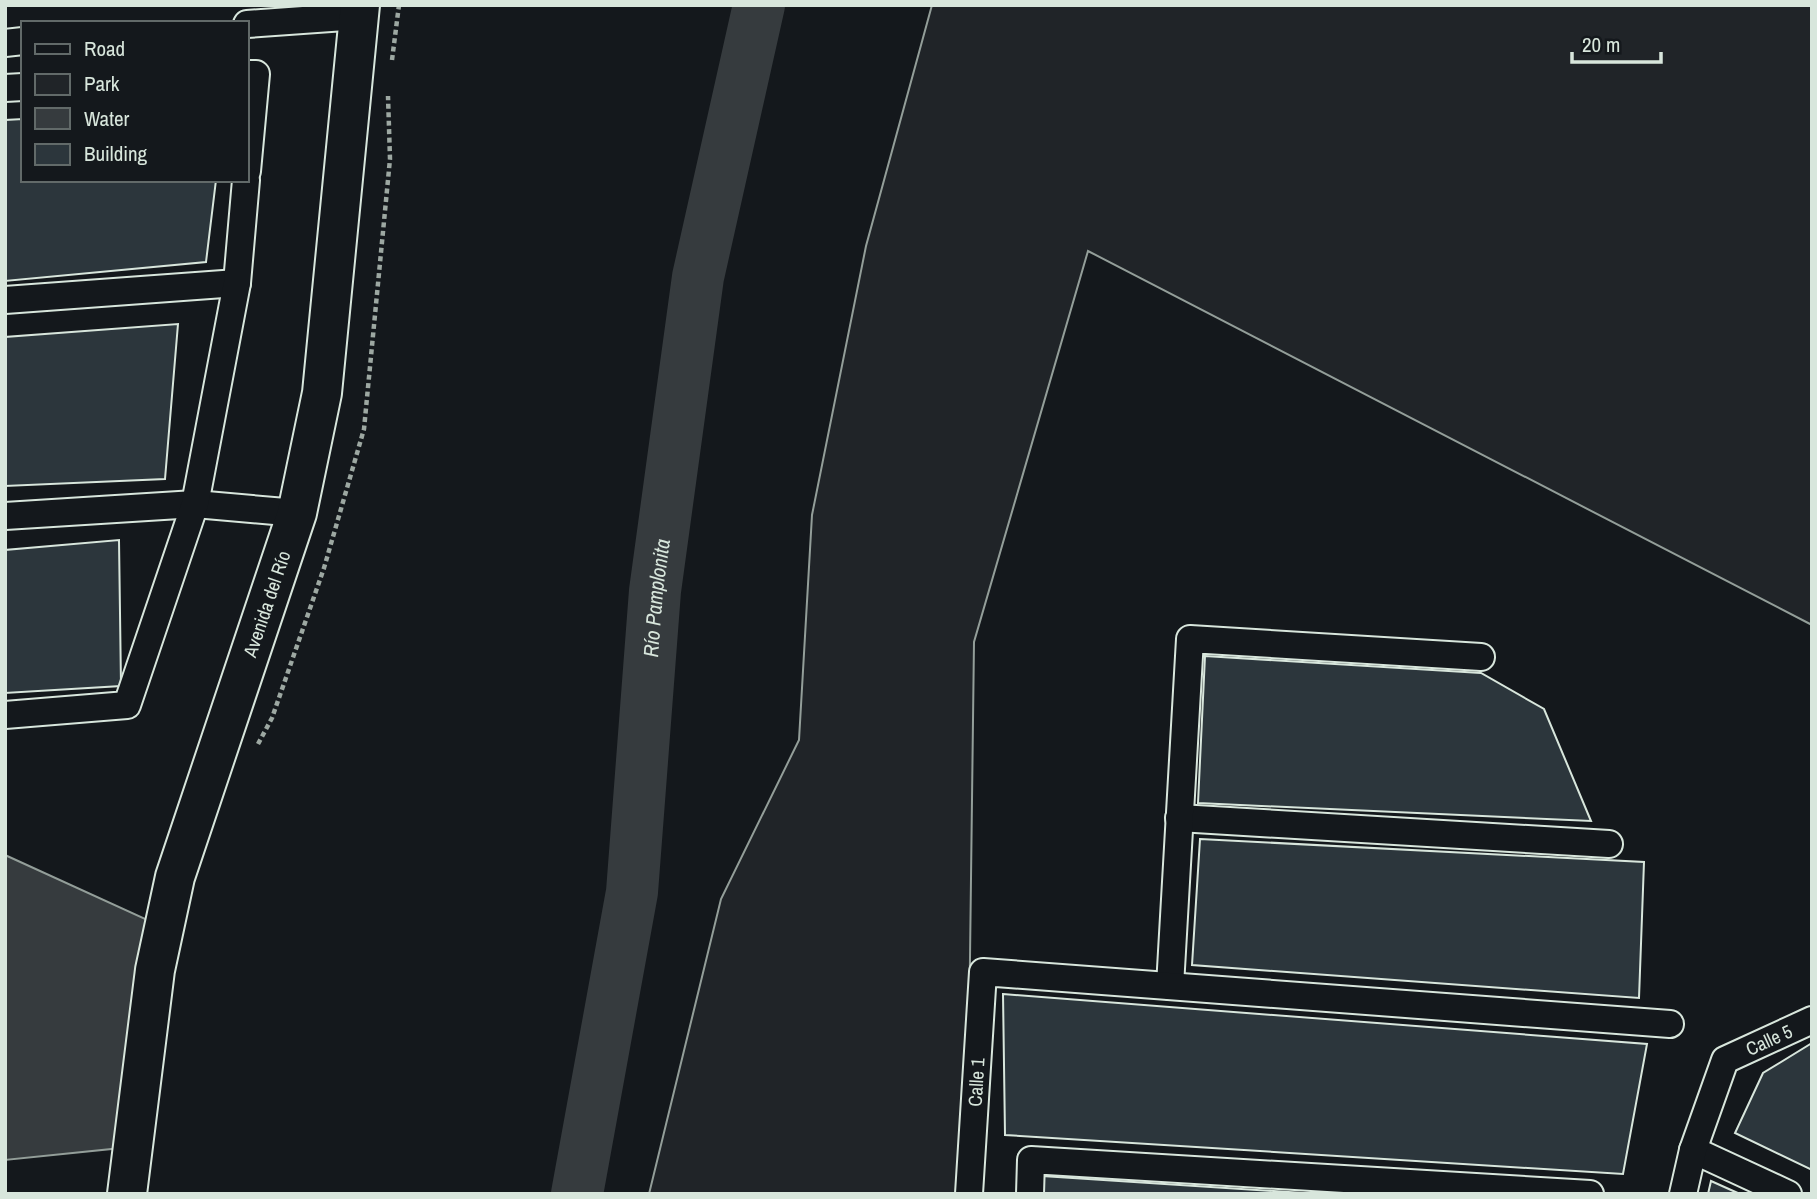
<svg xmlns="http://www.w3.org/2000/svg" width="1817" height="1199" font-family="'Archivo Narrow',sans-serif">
  <rect width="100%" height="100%" fill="#14181c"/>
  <!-- green -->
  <polygon fill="#202428" stroke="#939e99" stroke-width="2" points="932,5 1812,5 1812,625 1088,251 974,642 967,1194 649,1194 721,899 799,740 812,515 866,246"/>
  <!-- water -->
  <polygon fill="#363b3e" stroke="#939e99" stroke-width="2" points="5,855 152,922 121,1148 5,1160"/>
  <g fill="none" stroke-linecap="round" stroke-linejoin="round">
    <!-- river -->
    <path stroke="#363b3e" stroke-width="52" id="s1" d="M577,1194L632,892L655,591L698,277L759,5"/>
  </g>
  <!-- building -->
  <g fill="#2c363c" stroke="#d8e6dc" stroke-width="2">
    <polygon points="23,119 23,180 216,180 206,262 5,281 5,120"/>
    <polygon points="178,324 165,479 5,486 5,337"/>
    <polygon points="119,540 121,686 5,693 5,550"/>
    <polygon points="1205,656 1481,673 1544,709 1591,821 1198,803"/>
    <polygon points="1200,839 1644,862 1639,998 1192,965"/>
    <polygon points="1003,994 1647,1044 1623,1174 1005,1135"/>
    <polygon points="1812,1043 1812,1170 1735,1133 1763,1073"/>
    <polygon points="1042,1176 1318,1194 1042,1194"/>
    <polygon points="1711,1181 1740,1194 1708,1194"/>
  </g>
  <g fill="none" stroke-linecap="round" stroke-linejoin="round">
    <!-- minor casing -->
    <g stroke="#d8e6dc" stroke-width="30">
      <g id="minor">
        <polyline points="247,24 359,16"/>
        <polyline points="5,43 23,41"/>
        <polyline points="247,74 256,74 247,171"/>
        <polyline points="5,88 23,87"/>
        <polyline points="5,300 237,283"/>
        <polyline points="5,516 195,504 297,513"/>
        <polyline points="5,715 127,705 195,504 237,283 246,180"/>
        <polyline points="1179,818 1609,844"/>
        <polyline points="1170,986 1190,639 1481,657"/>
        <polyline points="1693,1150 1788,1194"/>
        <path id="s2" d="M969,1194L983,972L1670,1024"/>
        <polyline points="1030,1194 1031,1160 1590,1194"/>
        <path id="s3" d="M1683,1194L1693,1150L1725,1060L1812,1020"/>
      </g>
    </g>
    <!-- secondary casing -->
    <g stroke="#d8e6dc" stroke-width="42">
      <g id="secondary">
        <path id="s4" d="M127,1194L155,970L175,877L297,513L322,393L360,5"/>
      </g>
    </g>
    <!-- path -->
    <g stroke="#9da8a2" stroke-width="4.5" stroke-dasharray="5 3.5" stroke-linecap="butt">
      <polyline points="392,60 399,5"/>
      <polyline points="258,744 272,718 324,568 364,429 390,159 388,96"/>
    </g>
    <!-- minor -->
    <use href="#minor" stroke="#14181c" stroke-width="26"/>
    <!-- secondary -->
    <use href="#secondary" stroke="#14181c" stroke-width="38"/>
  </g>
  <g text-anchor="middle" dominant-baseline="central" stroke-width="5" stroke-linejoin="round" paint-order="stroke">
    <!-- street labels -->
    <g font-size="19" fill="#d8e6dc" stroke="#14181c">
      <text stroke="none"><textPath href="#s4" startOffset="609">Avenida del Río</textPath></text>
      <text stroke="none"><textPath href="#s3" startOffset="189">Calle 5</textPath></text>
      <text stroke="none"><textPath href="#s2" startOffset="112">Calle 1</textPath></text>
    </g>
    <!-- water labels -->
    <g font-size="21" font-style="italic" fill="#d8e6dc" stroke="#14181c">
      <text stroke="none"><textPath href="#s1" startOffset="602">Río Pamplonita</textPath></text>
    </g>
  </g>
  <!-- border -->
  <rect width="1817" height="1199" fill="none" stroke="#d8e6dc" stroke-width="14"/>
  <!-- legend -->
  <rect x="21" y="21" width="228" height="161" fill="#14181c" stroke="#626a69" stroke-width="2"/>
  <rect x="35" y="44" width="35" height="10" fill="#14181c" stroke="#626a69" stroke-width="2"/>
  <text x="84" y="56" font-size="21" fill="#d8e6dc">Road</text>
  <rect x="35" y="74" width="35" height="21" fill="#202428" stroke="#626a69" stroke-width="2"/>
  <text x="84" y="91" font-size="21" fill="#d8e6dc">Park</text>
  <rect x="35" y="108" width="35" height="21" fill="#363b3e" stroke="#626a69" stroke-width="2"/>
  <text x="84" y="126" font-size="21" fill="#d8e6dc">Water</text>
  <rect x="35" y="144" width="35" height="21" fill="#2c363c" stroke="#626a69" stroke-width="2"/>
  <text x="84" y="161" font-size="21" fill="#d8e6dc">Building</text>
  <!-- scale -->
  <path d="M1572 52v10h89v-10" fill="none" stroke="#d8e6dc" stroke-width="3.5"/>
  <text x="1582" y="52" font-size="21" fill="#d8e6dc" stroke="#14181c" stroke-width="5" paint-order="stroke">20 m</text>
</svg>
